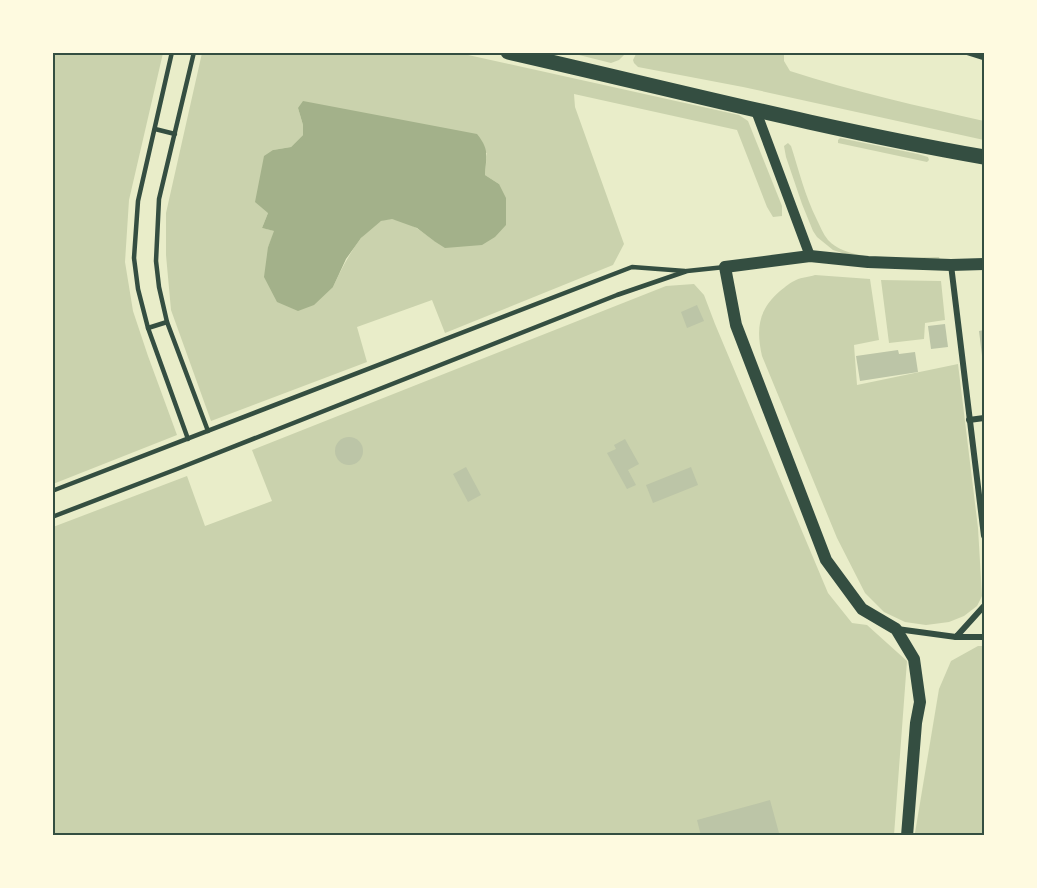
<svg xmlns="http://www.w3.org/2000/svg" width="1037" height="888" font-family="'Alegreya Sans',sans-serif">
  <rect width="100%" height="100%" fill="#e9edc9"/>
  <!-- green -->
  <g fill="#cad2ad" fill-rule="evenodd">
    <polygon points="53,52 163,53 129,200 125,262 133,311 148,356 177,435 53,484"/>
    <path d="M637,52L784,53V61L790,71C854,92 919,106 984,121V140L743,87L638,67L634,63L633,60Z"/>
    <path d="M202,53H459L739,115L748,121L782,206V216L773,217L767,207L737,130L574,94L575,107L624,244L613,265L445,333L432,300L357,327L367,362L211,421L171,310L166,255V213ZM298,108L487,153L485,175L499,184L434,241C422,231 409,221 392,219C366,216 342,268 333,287L268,247L275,231L262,228L268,213L273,150L291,147L303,135V125Z"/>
    <polygon points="571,53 626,53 619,60 611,63"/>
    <polygon points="840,138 918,154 928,157 929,160 927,162 838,143 838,140"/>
    <path d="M788,143L791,146C799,171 805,196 817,220C820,226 823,234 828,240C850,264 909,257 939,257L940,260L848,255L833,250L817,237L813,231L802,204L786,157L784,146Z"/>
    <path d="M815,275L870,279L879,340L854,345L857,385L958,364L978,528L982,596L977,606L964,616L949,622L926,625L905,622L884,612L865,593L837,538L762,356C756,329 758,310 780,291C785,287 791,282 796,280C802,277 809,277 815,275Z"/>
    <polygon points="881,280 941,281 945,320 925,323 924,339 889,343"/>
    <polygon points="694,284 704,295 715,324 828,593 852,623 867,625 907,661 894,835 53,836 53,527 187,476 205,526 272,501 252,450 666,286"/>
    <polygon points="978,646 984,646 984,835 917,835 915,833 939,689 951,661"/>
  </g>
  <!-- water -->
  <path fill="#a3b18a" d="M303,101L477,134C490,150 486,156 485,175L499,184L506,198V225L495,237L482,245L445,248L434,241L417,228L392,219L381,221L361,238L346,259L333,287L314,305L298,311L277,302L264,277L268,247L274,231L262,228L268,213L255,202L264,156L273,150L291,147L303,135V125L298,108Z"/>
  <!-- building -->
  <g fill="#bcc5a7">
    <polygon points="697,305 704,321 687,328 681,312"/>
    <polygon points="945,324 948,347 931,349 928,326"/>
    <polygon points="984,330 984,364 983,364 979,331"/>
    <polygon points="898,350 899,354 915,352 918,372 860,381 856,356"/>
    <circle cx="349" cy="451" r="14"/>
    <polygon points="625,439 639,464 628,470 636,485 627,489 607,453 616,449 614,445"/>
    <polygon points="466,467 481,495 468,502 453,474"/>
    <polygon points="691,467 698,485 653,503 646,485"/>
    <polygon points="770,800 779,833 770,836 701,836 697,820"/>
  </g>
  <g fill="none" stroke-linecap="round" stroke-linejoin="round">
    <!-- service -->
    <g stroke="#344e41" stroke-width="4.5">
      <polyline points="172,52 138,201 134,258 138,289 148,328 188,439"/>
      <polyline points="194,52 159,199 156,261 159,287 167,322 208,431"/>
      <polyline points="965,52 984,58"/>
      <polyline points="155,129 175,134"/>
      <polyline points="148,328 167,322"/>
      <polyline points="52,491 632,267 685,271"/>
      <polyline points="52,517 177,469 617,295 687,271 725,267"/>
    </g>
    <!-- minor -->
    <g stroke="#344e41" stroke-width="6">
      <polyline points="951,265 984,536"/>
      <polyline points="969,420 984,418"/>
      <polyline points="897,629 956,637 984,606"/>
      <polyline points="956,637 984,637"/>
    </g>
    <!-- tertiary -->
    <polyline stroke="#344e41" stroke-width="10" points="756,111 810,256"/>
    <!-- secondary -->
    <polyline stroke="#344e41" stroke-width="12" points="907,836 916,723 920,702 914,659 896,629 862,609 826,560 736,325 725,267 810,256 868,262 951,265 984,264"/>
    <!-- primary -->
    <path stroke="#344e41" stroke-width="15" d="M508,52C666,88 824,129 984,157"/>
  </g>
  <!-- border -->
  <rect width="1037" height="888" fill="none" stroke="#fefae0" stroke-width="108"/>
  <rect x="54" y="54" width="929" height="780" fill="none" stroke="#344e41" stroke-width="2"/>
</svg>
